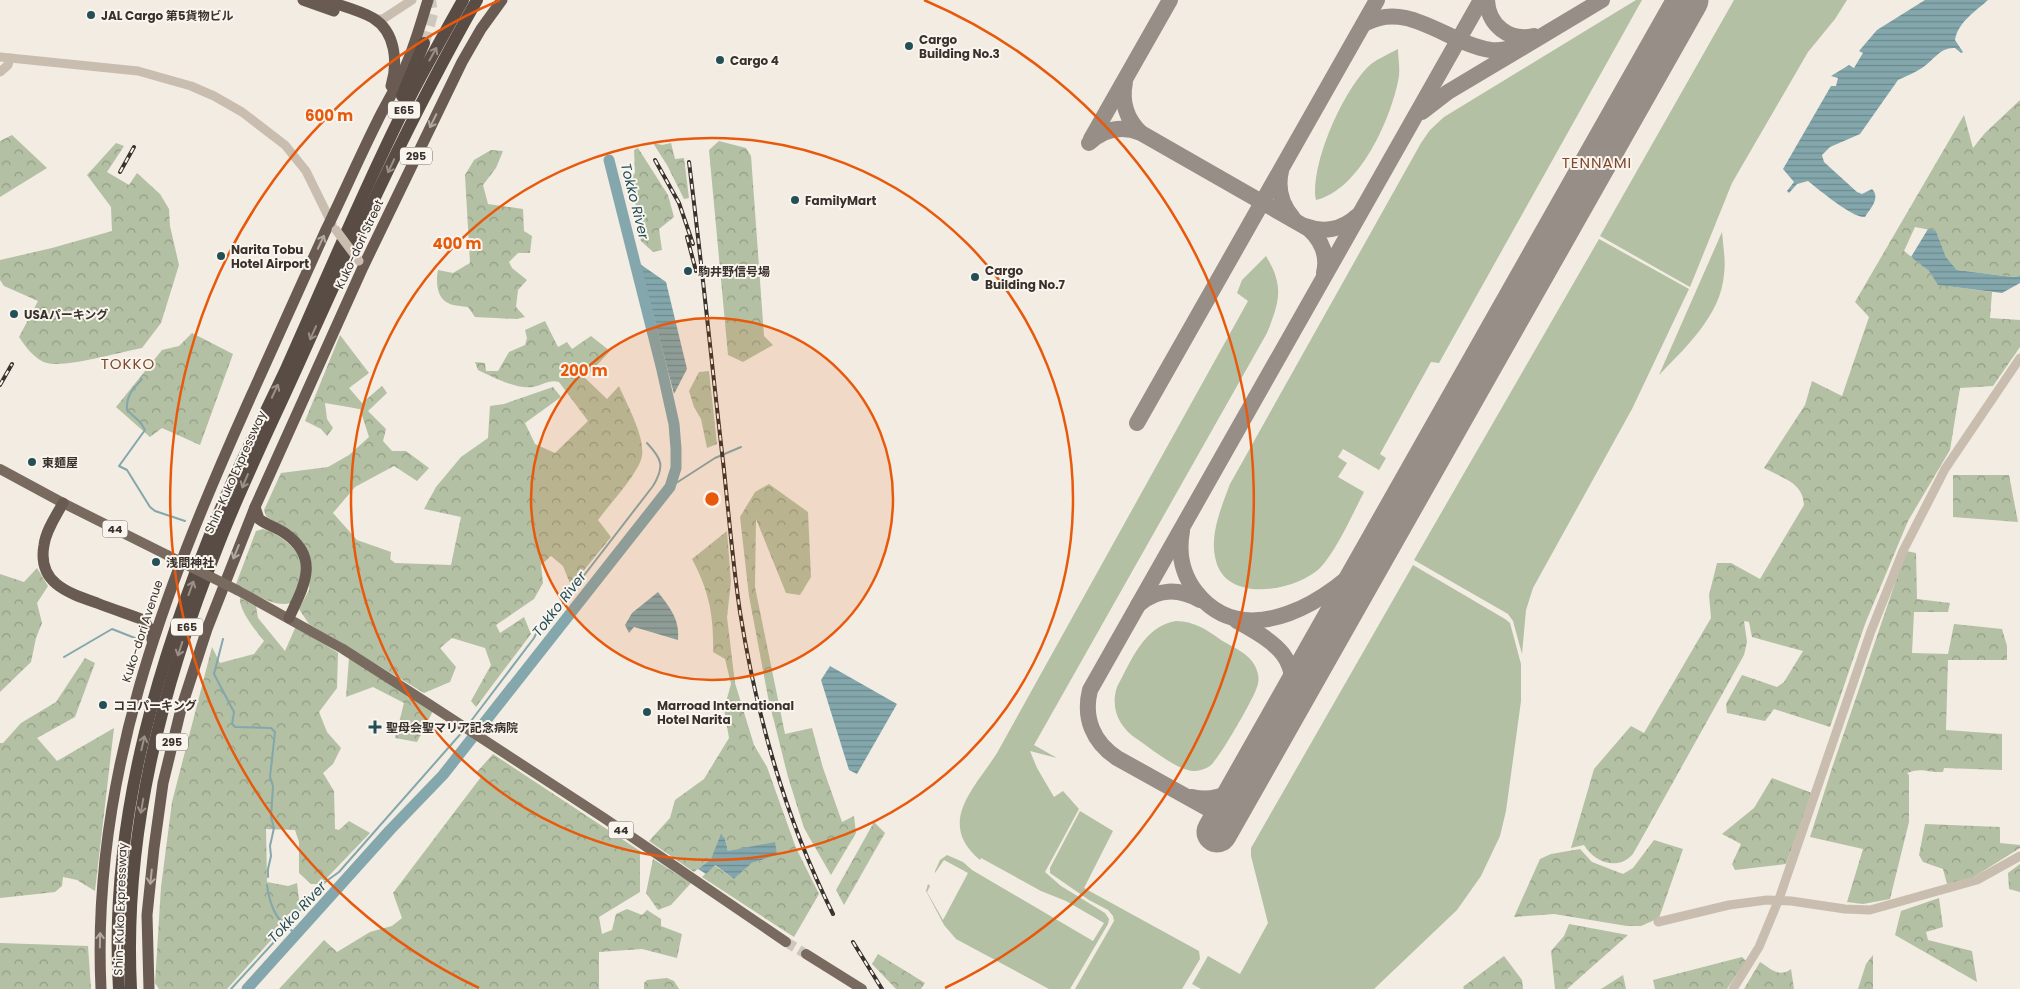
<svg xmlns="http://www.w3.org/2000/svg" width="2020" height="989" font-family="Poppins,'Noto Sans JP',sans-serif">
  <defs>
    <pattern id="forest-crowns" width="20" height="18" patternUnits="userSpaceOnUse" patternTransform="scale(1.25)"><rect width="20" height="18" fill="#b3c0a3"/><path d="M2 6a3 3 0 1 1 6 0M12 15a3 3 0 1 1 6 0" fill="none" stroke="#939d85"/></pattern>
    <pattern id="water-rules" width="6" height="5" patternUnits="userSpaceOnUse" patternTransform="scale(1.25)"><rect width="6" height="5" fill="#83a7ac"/><path d="M0 2.5h6" fill="none" stroke="#6c898c"/></pattern>
  </defs>
  <rect width="100%" height="100%" fill="#f2ece2"/>
  <!-- green -->
  <g fill="#b3c0a3">
    <path d="M1636,0H1642L1439,363L1431,362L1380,454L1386,458L1379,470L1343,449L1338,457L1347,463L1338,477L1364,492C1352,515 1337,550 1320,568C1296,591 1227,604 1216,561C1209,536 1221,508 1230,484L1421,143L1430,130L1444,117Z"/>
    <polygon points="1734,0 1847,0 1835,19 1808,52 1732,183 1690,287 1600,236"/>
    <path d="M1398,49C1398,57 1400,67 1399,76C1392,117 1360,190 1316,200C1310,164 1344,88 1371,64C1379,58 1389,54 1398,49Z"/>
    <path d="M1722,232C1723,246 1726,260 1724,274C1721,315 1686,347 1659,375Z"/>
    <polygon points="1599,239 1689,289 1632,409 1533,588 1526,610 1522,654 1513,621 1508,614 1414,560"/>
    <path d="M1266,256C1284,286 1280,301 1267,333L1034,745L1057,758L1030,751L1037,768L1054,797L1063,791L1079,809L1045,872L1061,886L1105,913L1109,919L1108,924L1070,989H1049L956,939L944,925L926,891L928,884L930,886L927,892L943,920L968,873L944,860L935,873V871L940,860L947,855L963,862L972,870L1093,941L1104,923L1066,901L1041,891L981,858L980,860C936,823 974,789 997,753L1248,301L1237,293L1242,280Z"/>
    <polygon points="1413,565 1505,619 1510,623 1521,664 1521,701 1506,811 1500,836 1481,876 1457,910 1374,989 1201,989 1192,984 1208,956 1240,974 1268,923 1251,856 1251,848"/>
    <path d="M1176,621C1194,621 1207,630 1221,640C1234,648 1253,655 1257,671C1259,676 1259,682 1257,687C1254,698 1219,759 1211,765C1206,769 1199,771 1193,771C1177,770 1150,748 1137,739C1119,727 1110,708 1117,687C1131,661 1144,626 1176,621Z"/>
    <polygon points="1080,811 1113,831 1084,888 1199,951 1200,959 1182,989 1075,989 1114,921 1113,916 1108,910 1089,900 1050,873 1050,868"/>
  </g>
  <!-- forest -->
  <g fill="url(#forest-crowns)">
    <path d="M2020,100V276L2013,277L1957,270L1946,257L1936,231L1915,227L1904,251L1929,271L1939,285L1992,292L1990,318L2020,320V347L1993,386L1960,388L1950,450L1908,521L1865,624L1830,727L1774,709L1765,721L1727,713L1726,704L1742,675L1777,687L1784,682L1803,651L1752,637L1749,622L1744,621L1747,642L1744,655L1633,854C1618,871 1595,863 1584,845L1571,848L1594,769L1631,726L1644,733L1711,618L1709,595L1717,563H1731L1760,579L1804,505C1803,482 1782,478 1764,468L1805,405L1812,381L1842,396L1869,317L1855,302L1964,115L1973,148L1985,133Z"/>
    <polygon points="12,135 47,168 0,197 0,141"/>
    <polygon points="719,141 746,148 751,156 764,336 773,345 743,362 728,355 709,150"/>
    <path d="M116,143L124,146L107,172L129,185L137,173L160,194L169,209L170,226L179,265L161,323L142,348C120,352 66,368 47,363C35,360 25,346 19,337L38,301L4,286L0,280V260L52,248L112,231L111,207L87,175Z"/>
    <polygon points="653,143 662,145 671,143 675,159 684,158 689,198 684,199 667,165"/>
    <polygon points="638,148 668,195 674,217 659,229 662,250 653,252 641,241 636,222 637,209 628,179 635,173 634,150"/>
    <path d="M491,150L503,151L496,168L483,185L488,204L523,209L524,231L532,236L530,253H518L509,262L512,268L527,280L518,290L516,307L525,317L517,319L475,317L468,307C462,306 453,306 448,303C436,297 436,281 438,270L453,273L470,263L465,175L474,160Z"/>
    <path d="M545,321L558,347L567,342L572,349L591,336L610,351L585,378L607,399L619,386C627,405 645,436 642,456C639,473 609,505 598,520L611,537L571,586L563,566L551,556L541,565L543,583L534,599L496,625L500,633L524,617L531,634L476,707L471,701L491,665L485,648L452,638L440,648L456,667L450,682L424,693L309,624L299,609L309,590L310,571L298,540L266,516L264,510L281,473L328,467L349,455L369,437L360,409L325,403L327,419L333,428L327,436L321,429L305,421L340,335L369,373L349,388L362,403L382,386L387,393L368,411L386,429L383,441L392,451H406L429,468L417,481L394,466L355,487L333,513L357,540L391,552L390,559L395,563L451,565L461,517L424,509L436,487L461,457L488,438L490,406L504,404L553,387L561,397L525,423L535,444L555,453L588,421L559,382C549,379 542,386 532,387C515,389 493,377 478,370L475,362L485,363L486,371H498L509,352L525,345L527,338L525,330Z"/>
    <polygon points="192,333 233,354 200,445 162,428 150,437 116,407 162,350 179,346"/>
    <polygon points="709,371 717,444 707,448 701,419 694,407 689,391 699,372"/>
    <polygon points="1953,475 2009,475 2018,522 1953,517"/>
    <polygon points="769,484 808,512 811,577 800,595 786,593 756,519 755,587 785,734 812,728 823,768 842,822 854,816 856,833 831,875 804,828 788,777 768,697 749,596 740,517 755,492"/>
    <path d="M263,529C280,534 306,553 302,573C300,583 295,593 291,603C273,608 252,592 236,584L256,531Z"/>
    <path d="M727,531L731,582L727,617L735,683L754,745L767,767L796,848L819,894L794,937L702,877L714,865L734,879L752,863L777,855L728,851L725,839L711,859L694,872L649,841L670,818L675,800L704,779L729,738L724,709L731,684L725,659L713,652C714,616 709,591 692,559Z"/>
    <path d="M1906,551L1916,553L1917,599L1950,603L1948,612H1914L1912,653L1948,654L1954,624L2002,629L2007,646V660H1948L1946,730L2002,734V770L1944,768L1943,772C1927,773 1923,767 1907,773L1909,775V822L1890,899L1863,904L1847,902L1863,849L1810,837L1832,768Z"/>
    <polygon points="37,568 48,586 37,603 42,623 36,638 31,662 0,692 0,574 24,582"/>
    <path d="M240,598L256,606L258,618L285,651L296,626L338,653L337,688L319,712L327,732L341,748L333,764L323,773L334,791L335,829L339,830L349,821L370,833L321,884H311L299,873V842L295,830L266,829L267,882L288,886L297,883L300,908L227,989H159L155,983L161,887L172,802L212,647L220,663L254,654L264,641C256,631 239,611 240,598Z"/>
    <polygon points="85,658 95,663 75,717 37,738 57,761 114,728 95,891 77,880 63,877 62,886 55,892 0,898 0,743 3,743 21,723 56,702"/>
    <polygon points="349,658 433,711 417,742 395,738 404,703 373,687 346,697"/>
    <polygon points="493,754 640,851 640,892 599,917 602,934 612,930 616,914 627,909 642,915 647,910 661,919 661,926 682,934 677,958 642,949 599,952 599,989 279,989 324,940 337,952 370,932 392,926 402,918 393,893 481,777 477,772"/>
    <polygon points="1772,778 1812,793 1786,864 1735,870 1732,864 1741,844 1722,834 1754,808"/>
    <polygon points="874,822 885,833 844,905 836,890"/>
    <polygon points="1925,824 2000,827 2000,843 2020,845 2020,848 1972,878 1947,884 1943,869 1923,862 1919,855"/>
    <polygon points="1654,840 1683,849 1659,918 1641,926 1627,926 1554,914 1514,917 1540,859 1551,854 1580,849 1592,862 1623,874 1633,868"/>
    <polygon points="653,859 691,883 671,905 658,910 646,893"/>
    <polygon points="2020,864 2020,892 2009,889 2008,873"/>
    <polygon points="1939,898 1943,927 1926,932 1928,940 1972,951 1977,982 1895,935 1901,911"/>
    <polygon points="1569,924 1628,935 1567,989 1555,989 1551,951 1564,936"/>
    <polygon points="0,943 88,946 91,989 0,989"/>
    <polygon points="878,954 925,983 921,989 896,989 872,964"/>
    <polygon points="1873,955 1873,989 1858,989 1866,964"/>
    <polygon points="1504,956 1522,980 1523,989 1464,989 1463,987"/>
    <polygon points="1742,957 1746,961 1727,989 1655,989 1653,980"/>
    <path d="M1760,962C1771,969 1779,978 1791,969L1794,989H1744Z"/>
    <polygon points="1623,975 1626,989 1601,989"/>
    <polygon points="667,978 674,981 679,989 644,989 644,983 647,980"/>
  </g>
  <!-- water -->
  <g fill="url(#water-rules)">
    <path d="M1925,0H1988C1976,11 1958,22 1955,40L1963,52L1961,53L1955,48C1940,47 1934,60 1922,68C1914,73 1906,76 1898,80L1860,134L1830,147L1822,155L1824,162L1857,192L1862,194L1872,189C1881,198 1870,209 1865,217C1854,219 1818,189 1808,181L1797,184L1789,193L1787,191L1794,182L1783,169L1831,86H1836L1838,78L1831,76L1849,65L1854,68L1863,53L1859,51L1877,30Z"/>
    <polygon points="1928,229 1936,231 1946,257 1957,270 2013,277 2020,276 2020,283 2002,293 1938,285 1929,271 1911,257"/>
    <polygon points="640,264 666,282 687,369 674,394"/>
    <path d="M658,592C670,608 680,619 678,640L634,627L629,633L625,625L632,613Z"/>
    <polygon points="830,666 897,704 857,774 849,770 821,680"/>
    <polygon points="721,834 725,839 728,851 775,842 777,855 752,863 734,879 715,865 706,874 698,869 711,859"/>
  </g>
  <g fill="none" stroke-linecap="round" stroke-linejoin="round">
    <!-- stream -->
    <g stroke="#83a7ac" stroke-width="2">
      <path d="M142,379C133,389 126,395 127,410L141,423L145,430L119,466L127,470L150,507L155,511L185,521"/>
      <polyline points="670,487 715,458 741,447"/>
      <polyline points="223,639 214,674 234,712 232,724 235,727 271,728 275,732 270,777 273,786 271,817 274,828 270,846 271,856 268,869 268,877"/>
      <polyline points="64,657 112,629 135,638"/>
      <path d="M468,725L534,638L540,625L555,613L653,486C665,466 662,459 647,443"/>
      <path d="M267,885C269,900 273,916 286,926"/>
      <polyline points="291,930 296,934"/>
      <polyline points="231,989 285,930 286,926 301,909 314,890 339,872 464,730"/>
    </g>
    <!-- river -->
    <polyline stroke="#83a7ac" stroke-width="11" points="247,989 390,830 443,775 670,487 676,468 676,449 674,424 662,370 609,160"/>
    <!-- taxiway -->
    <g stroke="#968e87" stroke-width="16">
      <path d="M1487,0C1488,25 1509,42 1534,36"/>
      <path d="M1366,23C1409,0 1448,44 1491,50C1500,51 1509,49 1517,46"/>
      <path d="M1125,82C1121,102 1126,119 1141,133"/>
      <polyline points="1422,112 1448,92 1602,0"/>
      <polyline points="1091,139 1170,0"/>
      <path d="M1089,143C1104,129 1121,125 1141,133L1309,229C1322,241 1328,256 1324,273"/>
      <path d="M1281,171C1277,188 1281,204 1293,218"/>
      <path d="M1305,226C1323,233 1342,230 1357,216"/>
      <polyline points="1137,423 1377,0"/>
      <path d="M1182,531C1178,553 1182,574 1196,592C1246,656 1334,598 1373,553"/>
      <path d="M1138,605C1157,588 1179,588 1200,600"/>
      <path d="M1237,621C1274,642 1304,658 1288,707"/>
      <path d="M1192,797C1214,802 1233,794 1248,777"/>
      <path d="M1225,818L1117,758C1093,742 1083,718 1090,690L1481,0"/>
    </g>
    <!-- runway -->
    <polyline stroke="#968e87" stroke-width="41" points="1217,832 1688,0"/>
    <!-- primary-tunnel -->
    <polyline stroke="#cdc7be" stroke-width="10" stroke-dasharray="10 5" stroke-linecap="butt" points="786,942 806,954"/>
    <!-- motorway-tunnel -->
    <polyline stroke="#cdc7be" stroke-width="12" stroke-dasharray="12 6" stroke-linecap="butt" points="424,43 432,14 430,0"/>
    <!-- tertiary -->
    <g stroke="#c9bdaf" stroke-width="9">
      <polyline points="374,19 383,19 412,0"/>
      <polyline points="0,57 138,71 191,86 214,96 242,112 285,145 306,171 332,224"/>
      <polyline points="0,72 8,65 10,58"/>
      <polyline points="1658,922 1729,905 1767,900 1791,901 1845,909 1870,910 1977,880 2020,856"/>
      <polyline points="1733,989 1759,947 1779,899 1871,631 1903,551 1945,469 2020,358"/>
    </g>
    <!-- primary -->
    <g stroke="#796a5f" stroke-width="10">
      <polyline points="0,469 63,503 167,555"/>
      <polyline points="237,590 343,649 429,704 604,818 786,942"/>
      <polyline points="806,954 862,989"/>
    </g>
    <!-- trunk -->
    <g stroke="#695b52" stroke-width="11">
      <polyline points="303,0 334,11"/>
      <path d="M325,0C341,6 359,10 373,18C396,32 398,63 391,86"/>
      <path d="M63,503C56,516 46,530 44,545C37,583 68,593 97,603C112,609 128,614 144,620L150,630L152,640"/>
      <path d="M255,507L259,519C267,525 278,528 286,534C321,559 303,587 289,618"/>
      <path d="M101,989C91,779 163,593 247,405C273,347 299,289 325,232C343,195 359,158 377,122C386,103 398,85 406,65C415,45 421,22 428,0"/>
      <polyline points="149,989 147,915 154,848 163,783 181,709 207,629 255,507 363,267 462,62 481,29 502,0"/>
    </g>
    <!-- motorway -->
    <g stroke="#594c44" stroke-width="12">
      <polyline points="402,96 424,43"/>
      <path d="M119,989C108,817 162,646 229,489C247,449 267,409 286,369C325,282 362,193 405,107C423,71 443,36 463,0"/>
      <path d="M131,989C123,835 162,685 219,543C244,479 275,417 303,354C357,234 412,114 477,0"/>
    </g>
    <!-- rail casing -->
    <g stroke="#39312c" stroke-width="4">
      <g id="rail">
        <polyline points="655,160 679,203 693,244"/>
        <path d="M689,162C702,265 712,367 724,470C729,517 733,565 740,612C757,718 785,818 833,914"/>
        <polyline points="120,172 134,147"/>
        <polyline points="687,237 696,271"/>
        <polyline points="0,385 12,364"/>
        <polyline points="853,942 882,989"/>
      </g>
    </g>
    <!-- rail -->
    <use href="#rail" stroke="#f9f5ee" stroke-width="2" stroke-dasharray="5.5" stroke-linecap="butt"/>
    <!-- tertiary-bridge -->
    <polyline stroke="#c9bdaf" stroke-width="9" points="336,230 359,261"/>
    <!-- primary-bridge -->
    <polyline stroke="#796a5f" stroke-width="10" points="167,555 237,590"/>
  </g>
  <!-- one-way arrows -->
  <defs><path id="oneway-shaft" d="M-6 0H5M1.5-3L5.5 0L1.5 3" fill="none" stroke-width="1.6" stroke-linecap="round" stroke-linejoin="round" transform="scale(1.25)"/></defs>
  <g stroke="#999088">
    <use href="#oneway-shaft" transform="translate(433 54) rotate(-61)"/>
    <use href="#oneway-shaft" transform="translate(391 166) rotate(115)"/>
    <use href="#oneway-shaft" transform="translate(313 333) rotate(114)"/>
    <use href="#oneway-shaft" transform="translate(275 391) rotate(-65)"/>
    <use href="#oneway-shaft" transform="translate(245 481) rotate(113)"/>
    <use href="#oneway-shaft" transform="translate(191 588) rotate(-70)"/>
    <use href="#oneway-shaft" transform="translate(180 649) rotate(108)"/>
    <use href="#oneway-shaft" transform="translate(143 743) rotate(-77)"/>
    <use href="#oneway-shaft" transform="translate(142 806) rotate(100)"/>
  </g>
  <g stroke="#b1a8a0">
    <use href="#oneway-shaft" transform="translate(433 121) rotate(116)"/>
    <use href="#oneway-shaft" transform="translate(321 242) rotate(-65)"/>
    <use href="#oneway-shaft" transform="translate(236 552) rotate(112)"/>
    <use href="#oneway-shaft" transform="translate(151 877) rotate(96)"/>
    <use href="#oneway-shaft" transform="translate(100 940) rotate(-89)"/>
  </g>
  <!-- distance rings -->
  <circle cx="712" cy="499" r="181" fill="#e8590c" fill-opacity=".12"/>
  <g fill="none" stroke="#e8590c" stroke-width="2.5">
    <circle cx="712" cy="499" r="181"/>
    <circle cx="712" cy="499" r="361"/>
    <path d="M479 988A542 542 0 0 1 500 0M924 0A542 542 0 0 1 945 988"/>
  </g>
  <!-- markers -->
  <g fill="#254f57" stroke="#f9f5ee" stroke-width="2">
    <circle cx="91" cy="15" r="5"/>
    <circle cx="909" cy="46" r="5"/>
    <circle cx="720" cy="60" r="5"/>
    <circle cx="795" cy="200" r="5"/>
    <circle cx="221" cy="256" r="5"/>
    <circle cx="688" cy="271" r="5"/>
    <circle cx="975" cy="277" r="5"/>
    <circle cx="14" cy="314" r="5"/>
    <circle cx="32" cy="462" r="5"/>
    <circle cx="156" cy="562" r="5"/>
    <circle cx="103" cy="705" r="5"/>
    <circle cx="647" cy="712" r="5"/>
    <path d="M372.5 719.5h5v5h5v5h-5v5h-5v-5h-5v-5h5z"/>
  </g>
  <g text-anchor="middle" dominant-baseline="central" stroke-width="4" stroke-linejoin="round" paint-order="stroke">
    <!-- shield labels -->
    <g fill="#f9f5ee" stroke="#736c66" stroke-width="1">
      <rect x="388" y="101.5" width="32" height="17" rx="4"/>
      <rect x="400" y="147.5" width="32" height="17" rx="4"/>
      <rect x="102.5" y="520.5" width="25" height="17" rx="4"/>
      <rect x="171" y="618.5" width="32" height="17" rx="4"/>
      <rect x="156" y="733.5" width="32" height="17" rx="4"/>
      <rect x="608.5" y="821.5" width="25" height="17" rx="4"/>
    </g>
    <g font-size="11" font-weight="bold" fill="#39312c">
      <text x="404" y="110">E65</text>
      <text x="416" y="156">295</text>
      <text x="115" y="529">44</text>
      <text x="187" y="627">E65</text>
      <text x="172" y="742">295</text>
      <text x="621" y="830">44</text>
    </g>
    <!-- poi labels -->
    <g font-size="12" font-weight="bold" fill="#39312c" stroke="#f9f5ee" text-anchor="start">
      <text x="101" y="15">JAL Cargo 第5貨物ビル</text>
      <text x="919" y="39">Cargo<tspan x="919" dy="14">Building No.3</tspan></text>
      <text x="730" y="60">Cargo 4</text>
      <text x="805" y="200">FamilyMart</text>
      <text x="231" y="249">Narita Tobu<tspan x="231" dy="14">Hotel Airport</tspan></text>
      <text x="985" y="270">Cargo<tspan x="985" dy="14">Building No.7</tspan></text>
      <text x="698" y="271">駒井野信号場</text>
      <text x="24" y="314">USAパーキング</text>
      <text x="42" y="462">東麺屋</text>
      <text x="166" y="562">浅間神社</text>
      <text x="113" y="705">ココパーキング</text>
      <text x="657" y="705">Marroad International<tspan x="657" dy="14">Hotel Narita</tspan></text>
      <text x="386" y="727">聖母会聖マリア記念病院</text>
    </g>
    <!-- street labels -->
    <g font-size="12" fill="#39312c" stroke="#f9f5ee">
      <text transform="translate(359 244) rotate(-65)">Kuko-dori Street</text>
      <text transform="translate(235 472) rotate(-66)">Shin-Kuko Expressway</text>
      <text transform="translate(142 631) rotate(-72)">Kuko-dori Avenue</text>
      <text transform="translate(120 909) rotate(-88)">Shin-Kuko Expressway</text>
    </g>
    <!-- water labels -->
    <g font-size="14" font-style="italic" fill="#254f57" stroke="#f9f5ee">
      <text transform="translate(635 201) rotate(76)">Tokko River</text>
      <text transform="translate(559 604) rotate(-52)">Tokko River</text>
      <text transform="translate(297 912) rotate(-47)">Tokko River</text>
    </g>
    <!-- quarter labels -->
    <g font-size="15" letter-spacing="1" fill="#80492d" stroke="#f9f5ee">
      <text x="1597" y="162">TENNAMI</text>
      <text x="128" y="363">TOKKO</text>
    </g>
  </g>
  <circle cx="712" cy="499" r="8" fill="#e8590c" stroke="#f9f5ee" stroke-width="2.5"/>
  <g font-size="15" text-anchor="middle" font-weight="bold" fill="#e8590c" stroke="#f9f5ee" stroke-width="4" stroke-linejoin="round" paint-order="stroke">
    <text x="329" y="121">600 m</text>
    <text x="457" y="249">400 m</text>
    <text x="584" y="376">200 m</text>
  </g>
</svg>
